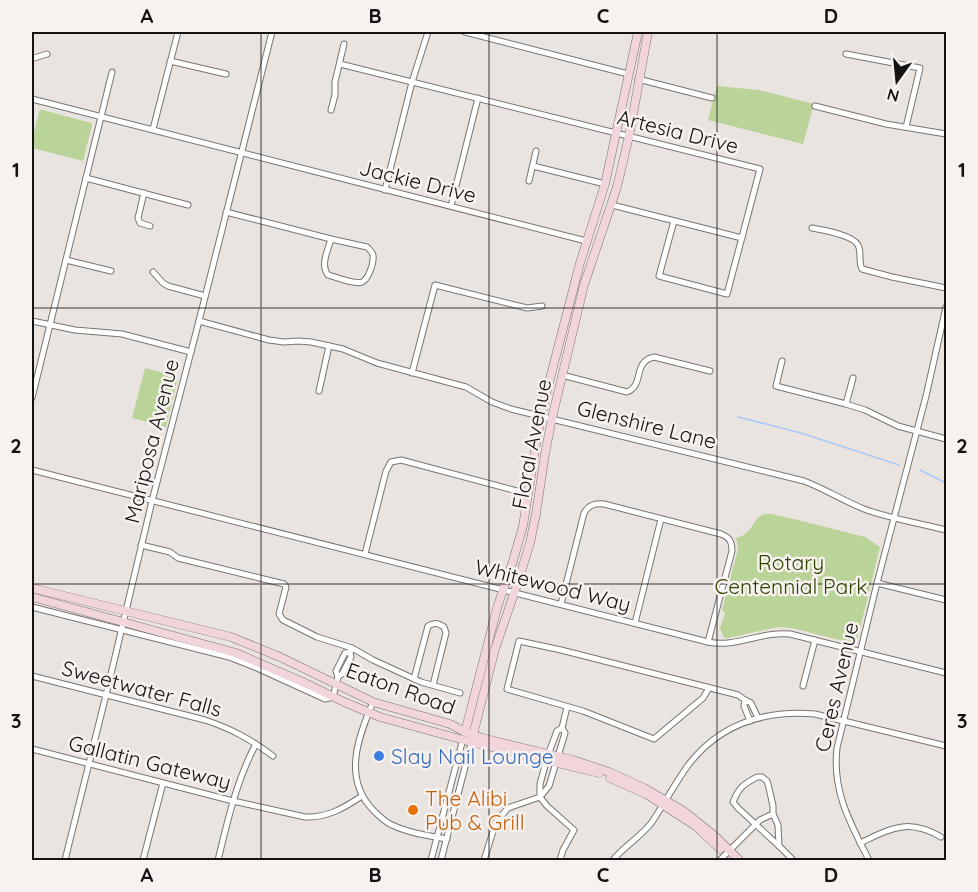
<svg xmlns="http://www.w3.org/2000/svg" width="978" height="892" font-family="Quicksand,sans-serif">
  <rect width="100%" height="100%" fill="#eae4e1"/>
  <!-- green -->
  <g fill="#bad399">
    <polygon points="717,86 759,90 814,104 803,144 708,120"/>
    <polygon points="40,110 43,110 91,123 92,125 83,161 32,148 32,140 39,112"/>
    <polygon points="145,368 178,377 166,427 132,418"/>
    <path d="M764,514H771L798,520L865,537L880,547L858,637L851,643L792,628L778,627L728,638H724L720,628L725,613L722,610L738,549L736,538C739,537 743,536 746,533C754,527 753,519 764,514Z"/>
  </g>
  <g fill="none" stroke-linecap="round" stroke-linejoin="round">
    <!-- stream -->
    <g stroke="#a8c8f5" stroke-width="1.5">
      <polyline points="738,417 801,433 899,465"/>
      <polyline points="920,470 946,483"/>
    </g>
    <!-- street casing -->
    <g stroke="#797471" stroke-width="7">
      <g id="street">
        <polyline points="465,32 628,74"/>
        <polyline points="846,54 920,68 906,127"/>
        <polyline points="32,58 34,58 47,54"/>
        <polyline points="170,61 226,74"/>
        <polyline points="340,64 760,169 727,294 659,276 674,221"/>
        <polyline points="638,79 712,98"/>
        <polyline points="32,99 586,241"/>
        <polyline points="815,106 886,124 946,134"/>
        <polyline points="331,110 335,95 335,82 344,44"/>
        <polyline points="153,129 178,32"/>
        <polyline points="533,166 605,184"/>
        <polyline points="86,178 188,205"/>
        <polyline points="529,181 536,151"/>
        <polyline points="385,190 412,82 428,32"/>
        <polyline points="144,193 138,218 140,223 150,226"/>
        <polyline points="612,205 742,238"/>
        <polyline points="451,206 478,98"/>
        <path d="M226,212L331,239C328,250 320,265 328,275C336,277 355,285 362,282C369,279 374,262 373,255C372,251 370,250 367,247L331,239"/>
        <path d="M812,228C823,230 853,235 858,245C862,252 858,262 862,269L892,277L946,288"/>
        <polyline points="66,260 111,271"/>
        <polyline points="153,272 163,283 168,286 205,296"/>
        <polyline points="32,321 75,330 122,334 191,352"/>
        <path d="M199,321L269,340L284,342L298,341L311,342L343,349L377,363L466,387L492,402L511,409L804,481C825,489 844,501 864,509C891,519 919,523 946,530"/>
        <polyline points="782,361 776,386 846,404 865,410 898,426 946,439"/>
        <polyline points="412,373 435,285 527,308 542,306"/>
        <path d="M562,375L627,392C645,385 632,362 654,357L710,371"/>
        <polyline points="319,391 329,346"/>
        <polyline points="32,398 112,72"/>
        <polyline points="846,404 853,378"/>
        <path d="M32,470L708,642C736,648 761,631 790,634L946,673"/>
        <polyline points="141,545 170,552 178,558 284,584 286,587 279,614 283,620 317,637 352,648 350,652 351,657 342,674 338,677"/>
        <polyline points="365,554 386,471 391,462 401,460 528,494"/>
        <polyline points="877,583 946,600"/>
        <path d="M561,604L584,513C589,505 594,503 604,504L721,534C729,537 732,541 732,551L708,642"/>
        <polyline points="32,607 229,657 257,668 325,699 333,697 338,677 336,671 345,653 350,652"/>
        <polyline points="635,623 661,519"/>
        <polyline points="352,648 373,660 421,682 460,693"/>
        <path d="M32,676L205,720C232,729 250,739 273,756"/>
        <path d="M414,679L428,626C435,622 438,623 444,627L446,633L433,685"/>
        <polyline points="803,686 815,640"/>
        <polyline points="709,688 703,698 654,739 583,711 507,689 519,641 561,650 738,695 745,700"/>
        <path d="M373,702C358,738 342,779 374,811C379,816 385,822 392,825C409,833 429,836 447,839"/>
        <polyline points="750,721 744,706 745,700 751,703 758,718"/>
        <polygon points="562,728 565,733 549,786 540,797 540,784 548,755 557,731"/>
        <polyline points="562,728 567,707"/>
        <path d="M32,749L233,801L305,817C327,818 344,808 362,796"/>
        <path d="M757,777H762L767,781L769,788L773,806V814L778,825L779,846L738,808L733,802C739,787 744,784 757,777Z"/>
        <path d="M860,843C892,828 908,818 941,837"/>
        <polyline points="779,846 793,860"/>
        <polyline points="65,860 106,695 152,501 199,321 272,32"/>
        <polyline points="143,860 163,783"/>
        <path d="M218,860C228,820 236,781 256,744"/>
        <polyline points="431,860 463,739"/>
        <polyline points="441,860 472,740"/>
        <polyline points="484,860 496,822 508,808 540,797 547,806 574,830 563,850 560,860"/>
        <path d="M613,860C624,846 641,837 652,822C665,803 675,783 689,764C721,723 765,710 815,714L946,746"/>
        <polyline points="720,860 760,820 773,814"/>
        <path d="M869,860C850,823 832,791 837,748L877,583L926,396L946,307"/>
      </g>
    </g>
    <!-- secondary casing -->
    <g stroke="#797471" stroke-width="9">
      <g id="secondary">
        <polyline points="32,588 231,637 280,657 373,702 450,724 465,732 482,738 573,760 609,772 644,788 685,812 716,837 739,860"/>
        <polyline points="32,597 236,653 305,683 344,702 380,717 471,742 599,773"/>
        <polyline points="465,732 497,608 513,561 523,526 537,438 546,394 580,263 605,184 638,32"/>
        <polyline points="473,735 495,649 519,579 530,543 536,514 545,454 552,418 584,285 617,187 629,136 648,32"/>
        <polyline points="610,778 646,794 697,827 720,849"/>
      </g>
    </g>
    <!-- street -->
    <use href="#street" stroke="#fff" stroke-width="5"/>
    <!-- secondary -->
    <use href="#secondary" stroke="#f1d5db" stroke-width="8"/>
  </g>
  <!-- grid -->
  <path fill="none" stroke="#141312" stroke-width="1.5" stroke-opacity="0.55" d="M261,32V860M489,32V860M717,32V860M32,308H946M32,584H946"/>
  <!-- markers -->
  <circle fill="#3f7fe0" stroke="#f7f2ef" stroke-width="2" cx="379" cy="756" r="6"/>
  <circle fill="#e8710a" stroke="#f7f2ef" stroke-width="2" cx="413" cy="810" r="6"/>
  <g text-anchor="middle" dominant-baseline="central" stroke-width="5" stroke-linejoin="round" paint-order="stroke">
    <!-- street labels -->
    <g font-size="21" fill="#141312" stroke="#f7f2ef">
      <text transform="translate(678 131) rotate(14)">Artesia Drive</text>
      <text transform="translate(418 181) rotate(14)">Jackie Drive</text>
      <text transform="translate(647 424) rotate(14)">Glenshire Lane</text>
      <text transform="translate(151 441) rotate(-76)">Mariposa Avenue</text>
      <text transform="translate(531 444) rotate(-79)">Floral Avenue</text>
      <text transform="translate(553 585) rotate(14)">Whitewood Way</text>
      <text transform="translate(836 687) rotate(-77)">Ceres Avenue</text>
      <text transform="translate(142 688) rotate(15)">Sweetwater Falls</text>
      <text transform="translate(401 688) rotate(20)">Eaton Road</text>
      <text transform="translate(150 762) rotate(14)">Gallatin Gateway</text>
    </g>
    <!-- park labels -->
    <g font-size="21" fill="#2e4300" stroke="#f7f2ef">
      <text x="791" y="562">Rotary<tspan x="791" dy="24">Centennial Park</tspan></text>
    </g>
    <!-- shop labels -->
    <g font-size="21" fill="#366cbe" stroke="#f7f2ef" text-anchor="start">
      <text x="391" y="756">Slay Nail Lounge</text>
    </g>
    <!-- food labels -->
    <g font-size="21" fill="#c56008" stroke="#f7f2ef" text-anchor="start">
      <text x="425" y="798">The Alibi<tspan x="425" dy="24">Pub &amp; Grill</tspan></text>
    </g>
  </g>
  <!-- border -->
  <rect width="978" height="892" fill="none" stroke="#f7f2ef" stroke-width="66"/>
  <!-- north arrow -->
  <g transform="translate(897 81) rotate(195)" stroke="#f7f2ef" stroke-width="4.5" paint-order="stroke">
  <path d="M0-4.5L10 22L0 15L-10 22Z" fill="#141312"/>
  <text y="-9" font-size="16" font-weight="bold" text-anchor="middle" fill="#141312">N</text>
  </g>
  <rect x="33" y="33" width="912" height="826" fill="none" stroke="#141312" stroke-width="2"/>
  <g font-size="20" text-anchor="middle" font-weight="bold" fill="#141312">
    <text x="147" y="23">A</text>
    <text x="375" y="23">B</text>
    <text x="603" y="23">C</text>
    <text x="831" y="23">D</text>
    <text x="16" y="177">1</text>
    <text x="962" y="177">1</text>
    <text x="16" y="453">2</text>
    <text x="962" y="453">2</text>
    <text x="16" y="728">3</text>
    <text x="962" y="728">3</text>
    <text x="147" y="882">A</text>
    <text x="375" y="882">B</text>
    <text x="603" y="882">C</text>
    <text x="831" y="882">D</text>
  </g>
</svg>
